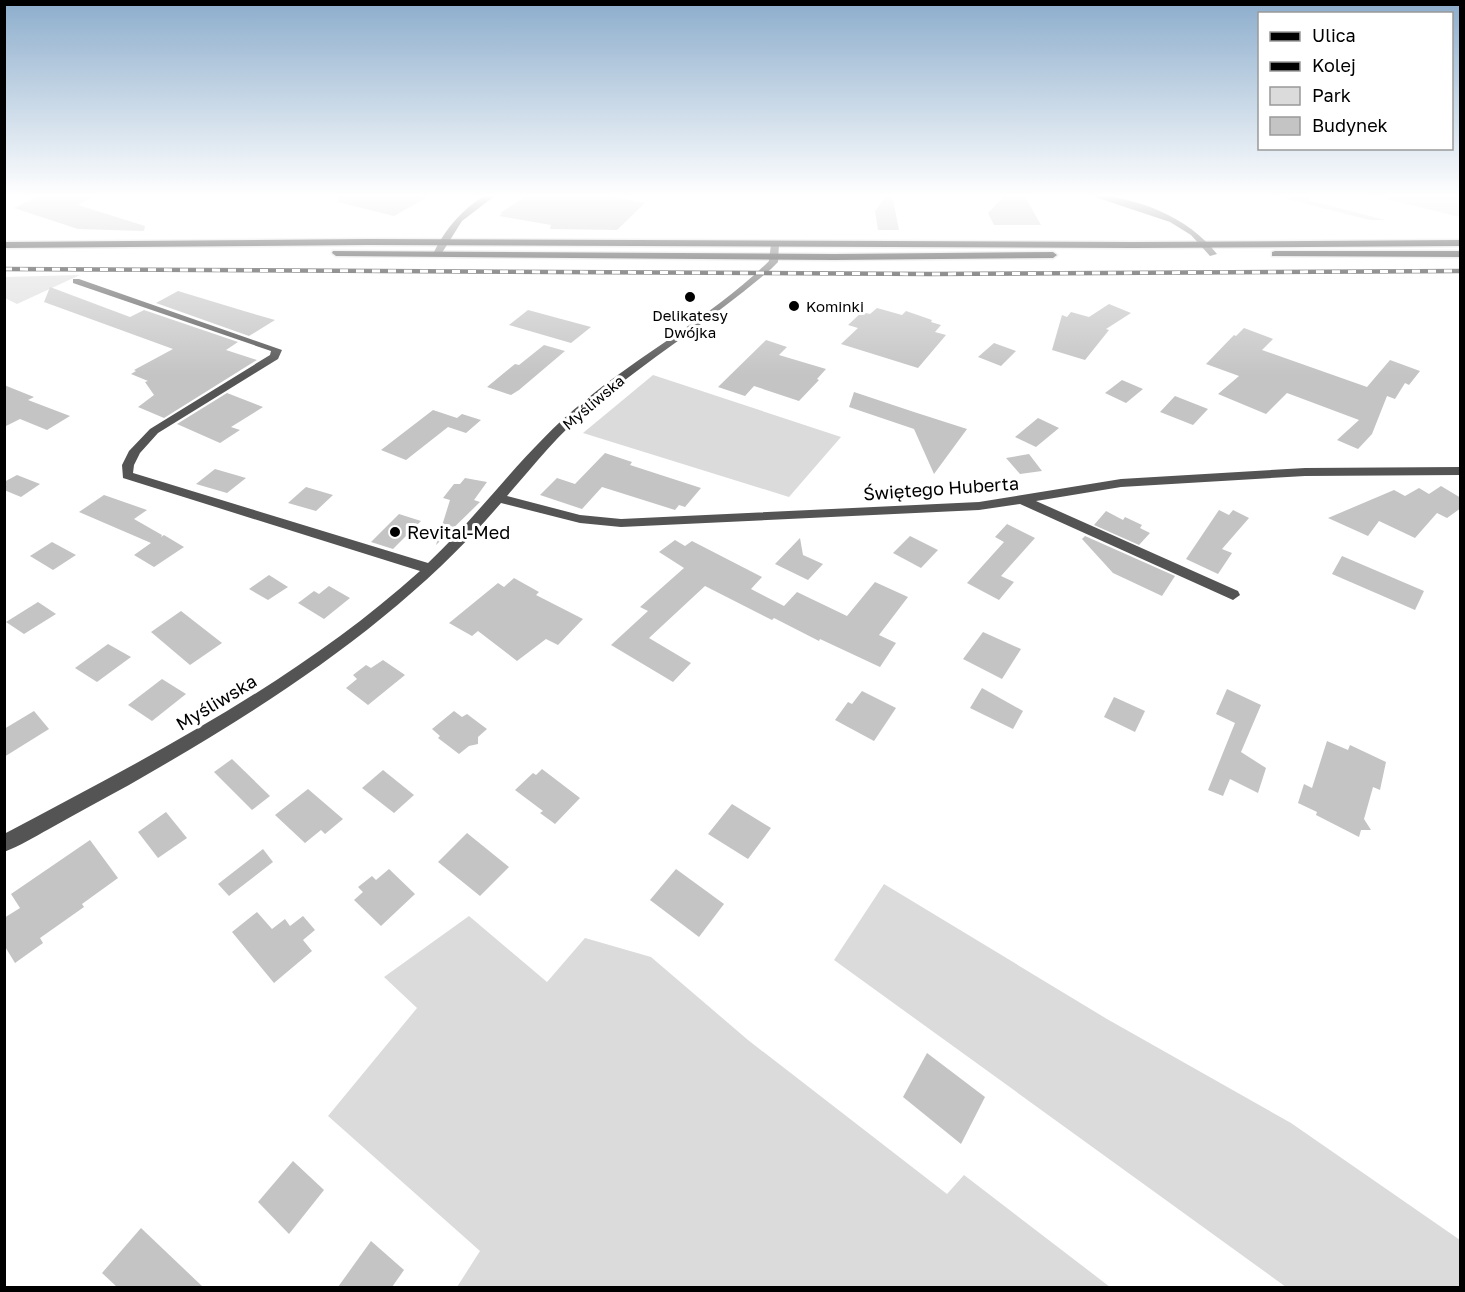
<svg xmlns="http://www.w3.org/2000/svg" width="1465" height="1292" font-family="'Golos Text',sans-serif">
  <rect width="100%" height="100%" fill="#fff"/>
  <!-- green -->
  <g fill="#dbdbdb">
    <polygon points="1271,195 1314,195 1308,200 1385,220 1370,220"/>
    <polygon points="1369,195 1460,195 1460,217"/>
    <polygon points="80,275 17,304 5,298 4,277"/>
    <polygon points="653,375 841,437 789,497 583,433"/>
    <polygon points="884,884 1107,1019 1291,1123 1460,1240 1460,1287 1286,1287 834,960"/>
    <polygon points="469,916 547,982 585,938 651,957 748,1040 947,1194 964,1175 1110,1287 457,1287 480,1251 328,1116 417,1008 384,977"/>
  </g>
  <!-- building -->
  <g fill="#c4c4c4">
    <polygon points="41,195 96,195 78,205 145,226 144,231 78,229 14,208"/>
    <polygon points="338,195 431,195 394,216 338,202"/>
    <polygon points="528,195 603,195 645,203 617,230 550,229 551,225 499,216 503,213 500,213"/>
    <polygon points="887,195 892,195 899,230 878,230 875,211"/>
    <polygon points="1005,195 1024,195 1041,225 994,225 988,213"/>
    <polygon points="50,287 130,317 144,310 238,342 226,350 257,360 164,418 138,407 154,395 145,382 148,381 131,374 136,371 134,370 173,349 44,302"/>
    <polygon points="178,291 244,311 275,320 249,336 156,303"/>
    <polygon points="1109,304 1131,313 1106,329 1109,330 1085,360 1052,350 1062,315 1067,317 1071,312 1089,317"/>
    <polygon points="877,308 902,315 906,311 932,320 931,322 941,325 935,332 946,335 918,368 841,344 858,328 848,325 862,312 870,314"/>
    <polygon points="528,310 591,327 571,343 509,325"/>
    <polygon points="1244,328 1273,339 1262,350 1367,387 1390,360 1420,371 1409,385 1405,383 1395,399 1387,396 1372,434 1358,449 1337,440 1359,420 1287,393 1266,414 1218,394 1239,376 1206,364 1234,335 1236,336"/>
    <polygon points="766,340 787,347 779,355 826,369 817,379 819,380 799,401 754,386 745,396 718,387"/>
    <polygon points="994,343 1016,351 1001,366 978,357"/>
    <polygon points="544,345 565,351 519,390 511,395 487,387 510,368 515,364 519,365"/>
    <polygon points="1122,380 1143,389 1126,403 1105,393"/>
    <polygon points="4,385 34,397 28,400 70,416 47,430 20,419 4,427"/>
    <polygon points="854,392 914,412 967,429 934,474 914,429 849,407"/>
    <polygon points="227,393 263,407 231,427 240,430 220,443 177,424"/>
    <polygon points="1175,396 1208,409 1193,425 1160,412"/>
    <polygon points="433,410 457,418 462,414 481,420 466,433 448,427 406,460 381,450"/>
    <polygon points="1038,418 1059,428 1036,447 1015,437"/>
    <polygon points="605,453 632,462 630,465 701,488 685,507 679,505 675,510 602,487 582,509 540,495 557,478 575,484"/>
    <polygon points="1029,454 1042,471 1020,474 1006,458"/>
    <polygon points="215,469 246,478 227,493 196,484"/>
    <polygon points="17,475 40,484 21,497 4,490 4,482"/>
    <polygon points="465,478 487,482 474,500 480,502 436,545 450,500 443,498 454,484 460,484"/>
    <polygon points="1441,486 1461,498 1461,508 1447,518 1437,513 1415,538 1379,521 1368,536 1328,518 1394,490 1405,496 1419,488 1429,494"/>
    <polygon points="306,487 333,495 316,511 288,503"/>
    <polygon points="104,495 147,510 134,519 162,535 161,537 164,535 184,547 154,567 134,555 151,543 79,512"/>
    <polygon points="1219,510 1229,515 1233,510 1249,518 1222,549 1232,553 1218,574 1186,559"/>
    <polygon points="1106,511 1123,520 1125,517 1142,525 1140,528 1150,533 1139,545 1094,525"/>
    <polygon points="399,514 421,521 393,549 371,542"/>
    <polygon points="1007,524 1035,538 1001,576 1014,582 999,600 967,583 1004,542 995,537"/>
    <polygon points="910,536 938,550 921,568 893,553"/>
    <polygon points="1085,536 1175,576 1162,596 1113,573 1082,539"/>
    <polygon points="800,538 803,555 823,564 808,580 775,564"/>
    <polygon points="675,540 685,546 692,541 762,577 751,589 784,606 797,592 847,616 875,582 908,597 879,635 896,643 880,667 820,639 819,641 774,618 772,620 705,586 649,638 691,663 673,682 611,645 648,611 640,607 684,568 659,552"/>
    <polygon points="52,542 76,555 53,570 30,556"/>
    <polygon points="1342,556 1424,591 1415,610 1332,574"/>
    <polygon points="269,575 288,587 268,600 249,589"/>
    <polygon points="514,578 539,592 536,595 583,619 558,645 546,639 517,661 478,631 472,636 449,623 498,583 504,587"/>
    <polygon points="329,586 350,598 324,619 298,603 314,591 319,594"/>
    <polygon points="38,602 56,614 24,634 6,622"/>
    <polygon points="181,611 222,643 190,665 151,632"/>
    <polygon points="983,632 1021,649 1002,679 963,659"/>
    <polygon points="108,644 131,657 97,682 75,668"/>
    <polygon points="383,660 405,675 368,705 346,688 357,679 353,675 366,665 371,668"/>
    <polygon points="162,679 186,694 152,721 128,705"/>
    <polygon points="982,688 1023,711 1013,729 970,708"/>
    <polygon points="1227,689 1261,705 1241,752 1266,768 1258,793 1230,779 1223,796 1208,790 1235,723 1216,714"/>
    <polygon points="862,691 896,708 874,741 835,720 848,702 852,704"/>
    <polygon points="1114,697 1145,711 1135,732 1104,717"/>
    <polygon points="34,711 49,729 4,757 4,729"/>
    <polygon points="454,711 462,717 467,714 487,729 478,737 478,744 469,746 459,754 438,738 440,736 432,729"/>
    <polygon points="1327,741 1348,750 1350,745 1386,762 1380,790 1373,787 1364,819 1371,830 1361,830 1359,837 1316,815 1317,812 1298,803 1304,784 1312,788"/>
    <polygon points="232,759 270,796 252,810 214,772"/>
    <polygon points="542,769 580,798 555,824 540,813 543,811 515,790 533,773 536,775"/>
    <polygon points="383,770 414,795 394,813 362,788"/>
    <polygon points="308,789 343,819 325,834 321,830 305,843 275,815"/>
    <polygon points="732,804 771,828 748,859 708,834"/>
    <polygon points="166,812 187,838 158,858 138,832"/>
    <polygon points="467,833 509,867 480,896 438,862"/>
    <polygon points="90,840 118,878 82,904 84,907 40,938 43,943 15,963 4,945 4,918 20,908 11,894"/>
    <polygon points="263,849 273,862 229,896 218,884"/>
    <polygon points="389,869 415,894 381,926 354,900 363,892 358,887 372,876 376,880"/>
    <polygon points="676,869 724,904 699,937 650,900"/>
    <polygon points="257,912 272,929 285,919 290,926 303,916 315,930 303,940 312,951 274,983 232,932"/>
    <polygon points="927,1053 985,1097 961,1144 903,1097"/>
    <polygon points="293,1161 324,1190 289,1234 258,1202"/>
    <polygon points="141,1228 203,1287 117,1287 102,1273"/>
    <polygon points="371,1241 404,1270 392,1287 338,1287"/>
  </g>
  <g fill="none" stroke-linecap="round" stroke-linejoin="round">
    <!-- major casing -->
    <g stroke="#dbdbdb" stroke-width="3">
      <g id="major">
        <polygon points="368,239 1133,242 1460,240 1460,246 1133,248 368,245 4,248 4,242"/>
        <polygon points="333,251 834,254 1053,252 1057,255 1053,258 834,260 336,256 332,253"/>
        <polygon points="1275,251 1460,251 1460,257 1272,256 1272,252"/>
      </g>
    </g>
    <!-- minor -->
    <g fill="#545454" fill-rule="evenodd">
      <path d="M486,195H496L462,221L440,256H434L433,254C445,229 462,209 486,195Z"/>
      <path d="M1089,195C1134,195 1190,218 1217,254L1210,256L1191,235L1170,222Z"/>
      <path d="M775,241L779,244L778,262L771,269C714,318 650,358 592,406C560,432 534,465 507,496L580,515L621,519L979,502L1121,479L1305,468L1460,467V475L1305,476L1121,487L1036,501L1238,591L1240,595L1233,600L1020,504L979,510L621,527L580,523L501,503C398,623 265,707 129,785C102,800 75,814 49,829C34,837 20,846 4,852V834C149,757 298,681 420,571L123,478L122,465L129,451L150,429L270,355L271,351L73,283V279H79L282,350L278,359L158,433L140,453L134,465L133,473L428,563C482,512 525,449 583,402C642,353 713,316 769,261L771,244Z"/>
    </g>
    <!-- major -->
    <use href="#major" fill="#000" fill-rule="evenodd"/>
    <!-- rail casing -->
    <g stroke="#000" stroke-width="4.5">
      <polyline id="rail" points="4,269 931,274 1460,271"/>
    </g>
    <!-- rail -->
    <use href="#rail" stroke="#fff" stroke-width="3" stroke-dasharray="8" stroke-linecap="butt"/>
  </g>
  <!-- sky -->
  <linearGradient id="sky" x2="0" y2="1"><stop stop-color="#8cadcc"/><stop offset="0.52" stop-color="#fff"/><stop offset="1" stop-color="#fff" stop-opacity="0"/></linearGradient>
  <rect width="1465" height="376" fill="url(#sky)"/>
  <!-- markers -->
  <g fill="#000" stroke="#fff" stroke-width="2">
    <circle cx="690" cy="297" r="6"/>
    <circle cx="794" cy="306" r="6"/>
    <circle cx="395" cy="532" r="6"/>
  </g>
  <g text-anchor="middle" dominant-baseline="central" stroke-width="6" stroke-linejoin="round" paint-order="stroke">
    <!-- far-poi labels -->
    <g font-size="15" fill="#000" stroke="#fff" text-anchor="start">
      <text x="806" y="306">Kominki</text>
      <text x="690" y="315" text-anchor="middle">Delikatesy<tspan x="690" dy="17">Dwójka</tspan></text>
    </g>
    <!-- far-street labels -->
    <g font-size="15" fill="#000" stroke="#fff">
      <text transform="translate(593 402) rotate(-40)">Myśliwska</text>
    </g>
    <!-- street labels -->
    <g font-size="18" fill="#000" stroke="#fff">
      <text transform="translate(941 488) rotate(-4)">Świętego Huberta</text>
      <text transform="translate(216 702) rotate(-31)">Myśliwska</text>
    </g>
    <!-- poi labels -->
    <g font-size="18" fill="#000" stroke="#fff" text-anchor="start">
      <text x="407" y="532">Revital-Med</text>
    </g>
  </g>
  <!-- border -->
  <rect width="1465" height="1292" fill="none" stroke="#000000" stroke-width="12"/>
  <!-- legend -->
  <rect x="1258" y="12" width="195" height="138" fill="#ffffff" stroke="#999999" stroke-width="1.5"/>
  <rect x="1270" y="32" width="30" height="9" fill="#000000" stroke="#999999" stroke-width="1.5"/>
  <text x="1312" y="42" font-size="18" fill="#000000">Ulica</text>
  <rect x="1270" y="62" width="30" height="9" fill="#000000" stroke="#999999" stroke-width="1.5"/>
  <text x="1312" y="72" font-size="18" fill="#000000">Kolej</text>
  <rect x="1270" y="87" width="30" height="18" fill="#dbdbdb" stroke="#999999" stroke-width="1.5"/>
  <text x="1312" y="102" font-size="18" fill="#000000">Park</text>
  <rect x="1270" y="117" width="30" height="18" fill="#c4c4c4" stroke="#999999" stroke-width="1.5"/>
  <text x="1312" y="132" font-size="18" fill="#000000">Budynek</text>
</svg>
